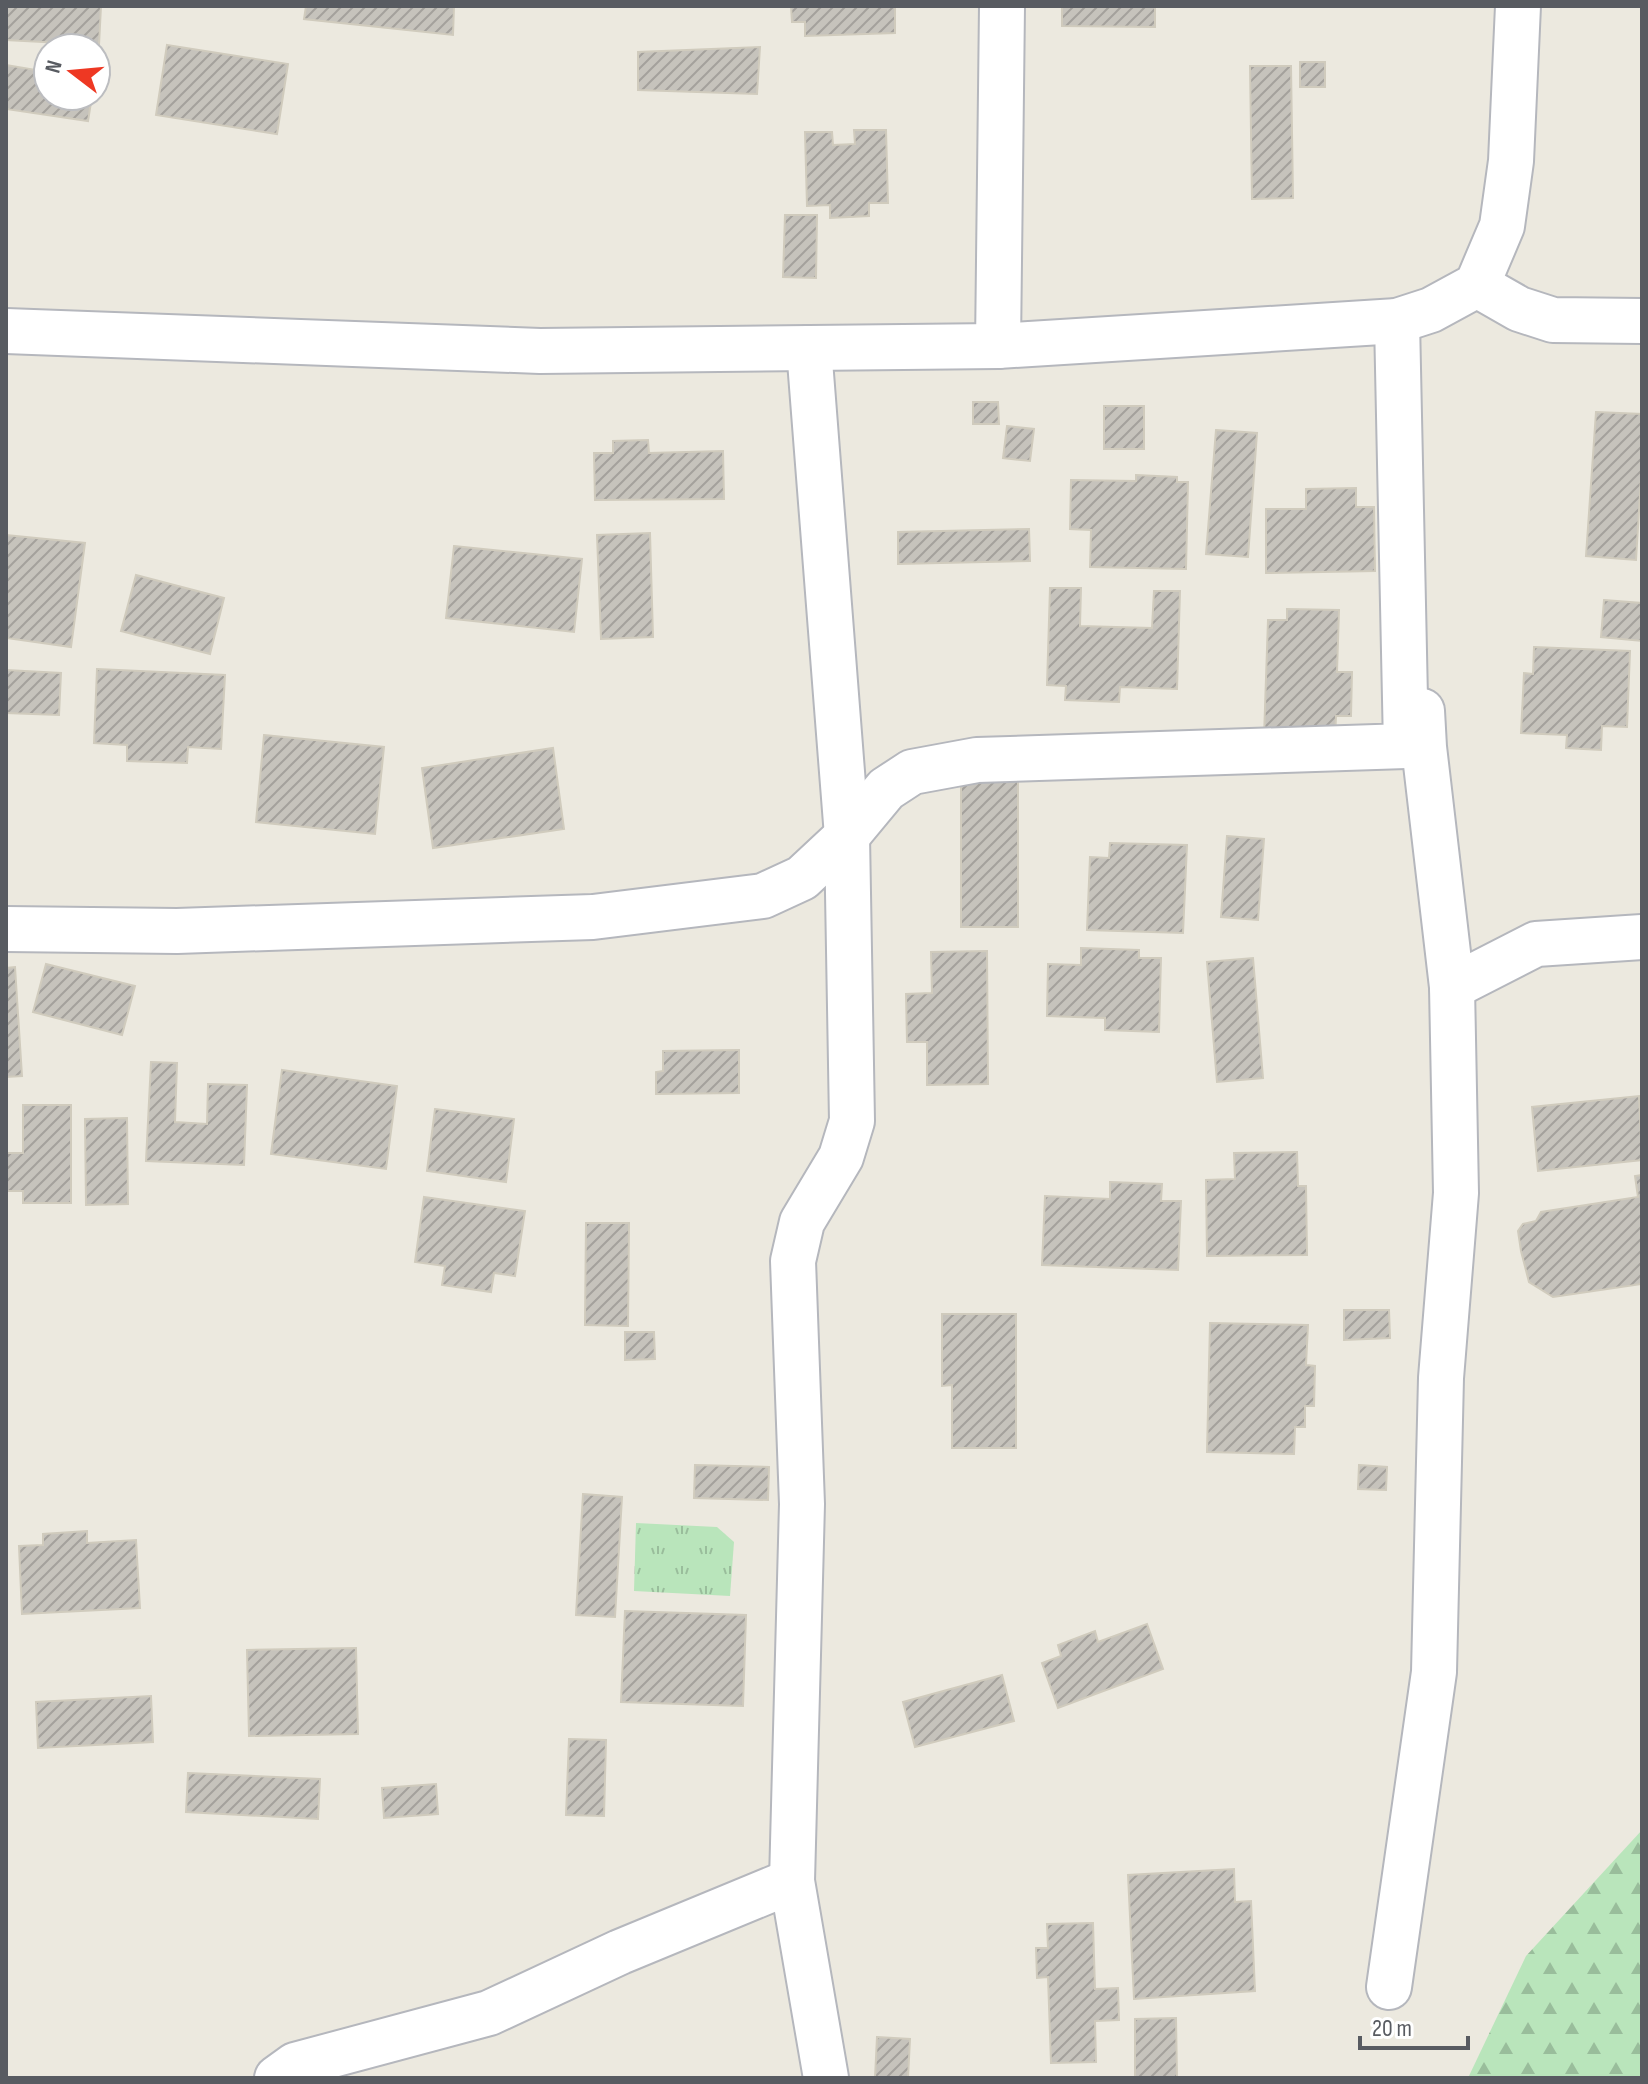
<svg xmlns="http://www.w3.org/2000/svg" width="1648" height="2084" font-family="'Sofia Sans Condensed',sans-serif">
  <defs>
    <pattern id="grass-tufts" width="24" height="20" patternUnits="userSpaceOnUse" patternTransform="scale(2)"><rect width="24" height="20" fill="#b9e5bb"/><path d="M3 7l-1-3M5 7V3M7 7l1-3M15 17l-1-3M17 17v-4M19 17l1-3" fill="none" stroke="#99bd9b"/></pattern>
    <pattern id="forest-firs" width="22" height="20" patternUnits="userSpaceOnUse" patternTransform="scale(2)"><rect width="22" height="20" fill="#b9e5bb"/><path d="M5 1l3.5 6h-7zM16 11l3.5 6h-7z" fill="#99bd9b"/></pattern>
    <pattern id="building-hatch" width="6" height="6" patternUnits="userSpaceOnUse" patternTransform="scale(2)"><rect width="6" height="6" fill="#c6c3bc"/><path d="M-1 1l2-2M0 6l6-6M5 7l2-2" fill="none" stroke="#a4a19c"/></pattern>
  </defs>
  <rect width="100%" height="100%" fill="#ece9df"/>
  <!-- grass -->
  <polygon fill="url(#grass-tufts)" points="636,1523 717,1527 734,1542 730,1596 634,1591"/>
  <!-- forest -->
  <polygon fill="url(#forest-firs)" points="1642,1830 1642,2078 1468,2078 1526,1956"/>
  <!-- building -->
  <g fill="url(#building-hatch)" stroke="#d0cbbd" stroke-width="2">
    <polygon points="6,6 101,6 99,45 6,40"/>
    <polygon points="306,6 454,6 453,35 304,19"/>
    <polygon points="791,6 895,6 895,33 805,36 805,22 792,22"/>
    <polygon points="1062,6 1155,6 1155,27 1062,26"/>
    <polygon points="167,45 288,64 277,134 156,115"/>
    <polygon points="760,47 757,94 638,90 638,52"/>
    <rect x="1300" y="62" width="25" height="25"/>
    <polygon points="6,65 48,72 48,96 92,96 88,121 6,109"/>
    <polygon points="1250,66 1291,66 1293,198 1252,199"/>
    <polygon points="854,130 886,130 888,203 869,203 869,216 830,218 830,205 807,206 805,132 832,132 833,145 855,144"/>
    <polygon points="785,215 817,215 816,278 783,277"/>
    <polygon points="973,402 998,402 999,424 973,424"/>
    <rect x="1104" y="406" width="40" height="43"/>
    <polygon points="1596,412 1642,414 1642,462 1636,560 1586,556"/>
    <polygon points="1007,426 1034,429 1030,461 1003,458"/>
    <polygon points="1216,430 1257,433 1248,557 1206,554"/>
    <polygon points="648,440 649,453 723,451 724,499 595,500 594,453 613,453 613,441"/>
    <polygon points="1136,475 1177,477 1177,482 1188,482 1186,569 1090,567 1091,530 1070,529 1071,480 1136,481"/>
    <polygon points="1356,488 1356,507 1374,507 1375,571 1266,573 1266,509 1306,509 1306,489"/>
    <polygon points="1029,529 1030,561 898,564 898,532"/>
    <polygon points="650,533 653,637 601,639 597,535"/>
    <polygon points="6,535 85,543 71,647 6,638"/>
    <polygon points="454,546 582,559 574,632 446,618"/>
    <polygon points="136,575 224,598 210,654 121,631"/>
    <polygon points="1050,588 1081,588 1080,626 1152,628 1154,591 1180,591 1177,689 1120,687 1119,702 1065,700 1066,686 1047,685"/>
    <polygon points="1604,600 1642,603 1642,641 1601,637"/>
    <polygon points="1287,609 1339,610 1337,672 1352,672 1351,716 1336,716 1335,739 1264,737 1268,620 1287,620"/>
    <polygon points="1534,647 1630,651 1627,727 1602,726 1601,750 1566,748 1567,735 1521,733 1524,673 1533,674"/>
    <polygon points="97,669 225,675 221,749 188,747 187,763 127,761 127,745 94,743"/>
    <polygon points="6,670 61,673 59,715 6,713"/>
    <polygon points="264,735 384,747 375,834 256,822"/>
    <polygon points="553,748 564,829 433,848 422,768"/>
    <rect x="961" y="777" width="57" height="150"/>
    <polygon points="1227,836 1264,839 1258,920 1221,917"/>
    <polygon points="1110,843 1187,845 1183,933 1087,930 1090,857 1109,858"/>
    <polygon points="1081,948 1139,950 1139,958 1161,958 1159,1032 1105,1030 1105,1018 1047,1016 1048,964 1081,965"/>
    <polygon points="987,951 988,1084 927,1085 927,1042 907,1042 906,994 932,993 931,952"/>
    <polygon points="1253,958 1263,1078 1217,1082 1207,962"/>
    <polygon points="46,964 135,986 122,1035 33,1012"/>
    <polygon points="15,967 22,1076 6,1077 6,968"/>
    <polygon points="739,1050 739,1093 656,1094 656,1072 663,1071 663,1051"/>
    <polygon points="151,1062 177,1063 175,1122 207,1124 208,1084 247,1085 244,1165 146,1161"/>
    <polygon points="282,1070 397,1086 386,1169 271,1154"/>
    <polygon points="1639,1096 1642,1160 1538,1171 1532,1107"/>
    <polygon points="23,1105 71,1105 71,1203 23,1203 23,1191 6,1191 6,1153 23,1153"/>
    <polygon points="435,1109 514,1119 506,1182 427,1171"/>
    <polygon points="127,1118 128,1204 86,1205 85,1119"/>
    <polygon points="1297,1152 1298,1186 1306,1186 1307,1255 1207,1256 1206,1180 1235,1179 1234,1153"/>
    <polygon points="1642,1175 1642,1284 1553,1297 1529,1282 1521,1251 1518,1231 1523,1224 1536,1221 1541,1212 1638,1197 1635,1176"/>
    <polygon points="1110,1182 1162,1184 1161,1201 1181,1201 1178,1270 1042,1265 1045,1196 1110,1199"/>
    <polygon points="424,1197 525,1211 515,1276 494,1273 491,1292 442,1285 445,1266 415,1262"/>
    <polygon points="586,1223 629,1223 628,1326 585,1325"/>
    <polygon points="1344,1310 1389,1310 1390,1338 1344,1340"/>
    <polygon points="942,1314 1016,1314 1016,1448 952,1448 952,1385 942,1386"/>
    <polygon points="1210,1323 1308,1325 1306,1365 1315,1366 1314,1406 1305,1406 1305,1427 1295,1427 1294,1454 1207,1452"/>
    <polygon points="625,1332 654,1332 655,1359 625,1360"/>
    <polygon points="695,1465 769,1467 768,1500 694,1498"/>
    <polygon points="1359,1465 1387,1467 1386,1490 1358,1489"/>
    <polygon points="583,1494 622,1497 615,1617 576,1615"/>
    <polygon points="87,1531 87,1543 136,1540 140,1608 22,1614 19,1546 43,1545 43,1534"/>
    <polygon points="625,1611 746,1615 743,1706 621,1702"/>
    <polygon points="1147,1624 1163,1669 1058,1708 1042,1663 1061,1656 1058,1645 1095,1631 1098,1642"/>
    <polygon points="356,1648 358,1734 249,1736 247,1650"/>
    <polygon points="1002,1675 1014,1721 915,1747 903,1702"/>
    <polygon points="151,1696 153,1742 38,1748 36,1702"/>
    <polygon points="569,1739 606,1740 604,1816 566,1815"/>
    <polygon points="188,1773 320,1779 318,1819 186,1812"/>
    <polygon points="436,1784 438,1814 384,1818 382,1788"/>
    <polygon points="1234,1869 1235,1902 1251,1901 1255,1991 1134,1999 1128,1875"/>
    <polygon points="1093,1923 1095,1989 1118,1988 1119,2020 1095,2021 1096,2062 1051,2063 1048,1977 1037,1978 1036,1948 1048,1948 1047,1924"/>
    <polygon points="1176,2018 1177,2078 1135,2078 1135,2019"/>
    <polygon points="877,2037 910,2039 908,2078 875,2078"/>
  </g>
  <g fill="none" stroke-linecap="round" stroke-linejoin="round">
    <!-- minor casing -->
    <g stroke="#b5b7bd" stroke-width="48">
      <g id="minor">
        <polyline points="1477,285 1519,309 1553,320 1642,321"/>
        <polyline points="6,331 540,351 998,346 1397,321 1431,310 1477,285 1502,226 1511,161 1518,6"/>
        <polyline points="998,346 1002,6"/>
        <polyline points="809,348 847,836 852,1121 841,1157 802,1222 793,1261 802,1504 792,1881 826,2078"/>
        <polyline points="6,929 177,931 593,917 763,896 802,878 847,836 886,789 912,772 977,760 1406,746 1397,321"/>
        <polyline points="1452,987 1536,944 1642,937"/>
        <polyline points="1389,1987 1434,1672 1441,1378 1456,1193 1452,987 1424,747 1422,711"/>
        <polyline points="277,2078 295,2065 489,2013 620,1952 792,1881"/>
      </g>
    </g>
    <!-- minor -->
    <use href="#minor" stroke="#fff" stroke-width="44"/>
  </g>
  <!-- border -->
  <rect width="1648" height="2084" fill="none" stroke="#585b61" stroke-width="16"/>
  <!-- north arrow -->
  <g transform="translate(72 72) rotate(286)"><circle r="38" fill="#ffffff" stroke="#bcbdc0" stroke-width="2"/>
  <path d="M0-6L14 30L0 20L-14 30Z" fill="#ee3823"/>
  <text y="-12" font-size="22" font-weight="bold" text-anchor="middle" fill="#585b61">N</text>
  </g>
  <!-- scale -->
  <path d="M1360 2036v12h108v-12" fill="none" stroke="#585b61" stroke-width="4"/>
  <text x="1372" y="2036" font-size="24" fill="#585b61" stroke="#ffffff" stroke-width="6" paint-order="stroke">20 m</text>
</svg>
